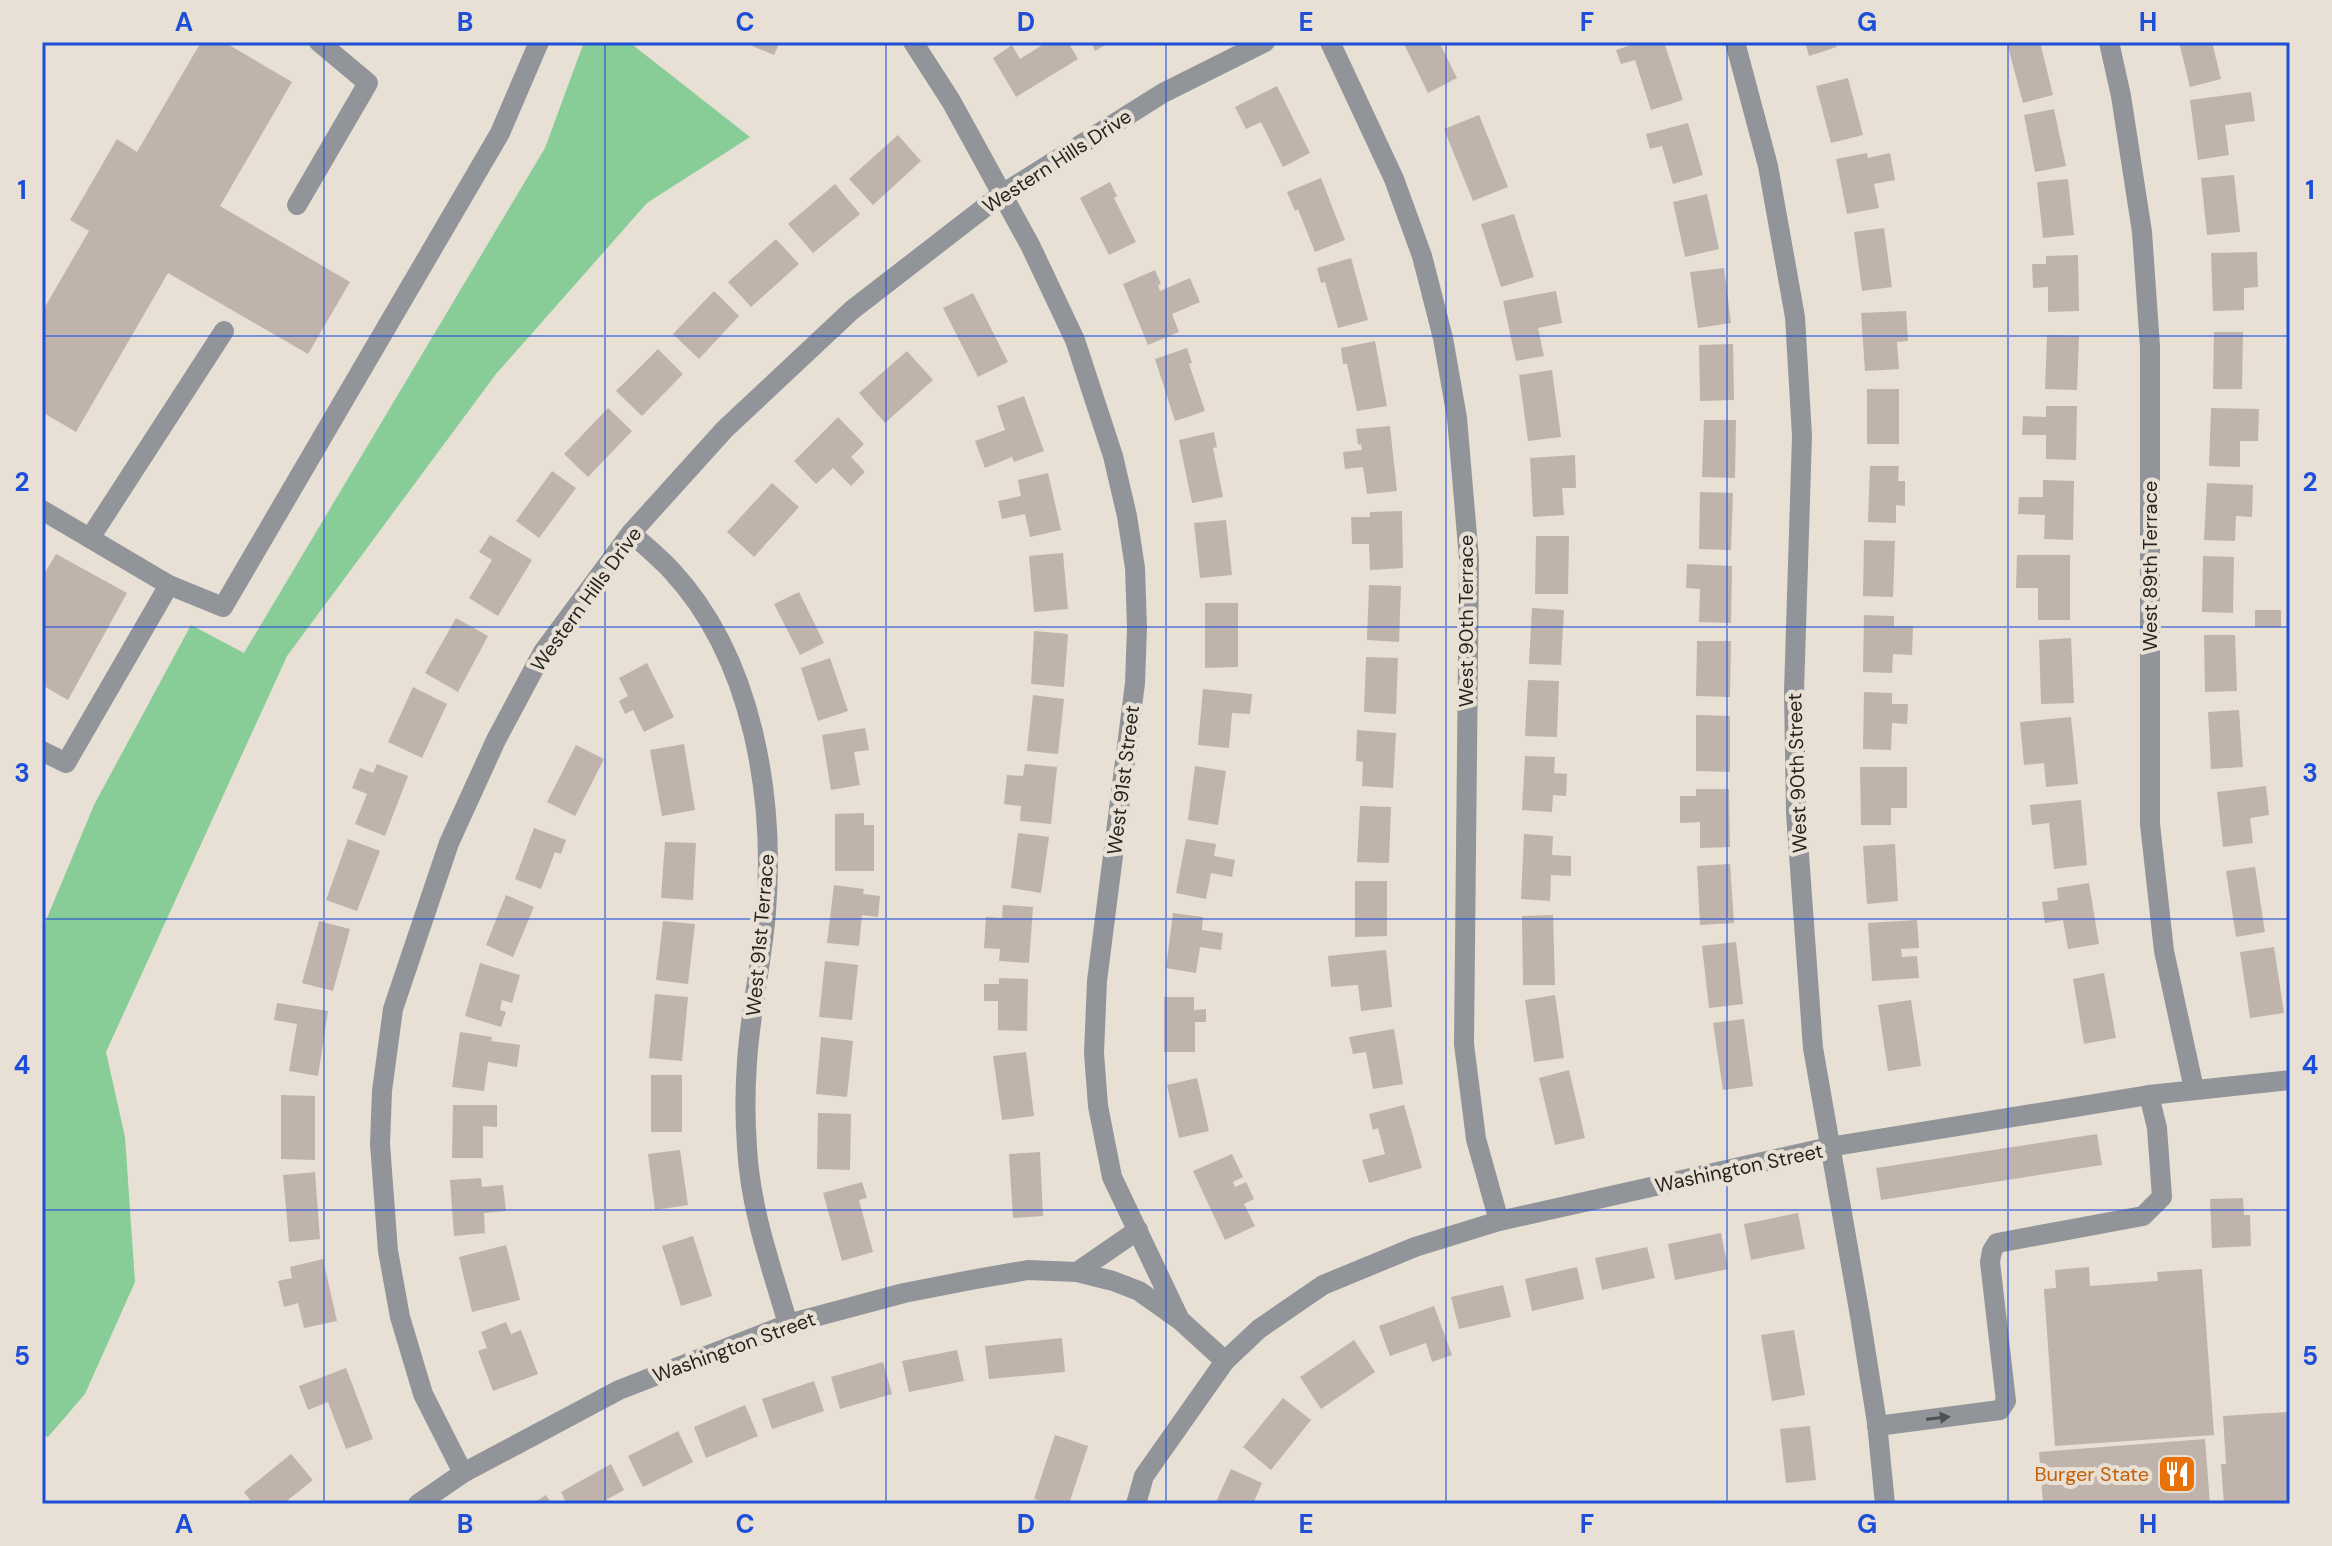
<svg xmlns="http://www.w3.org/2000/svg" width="2332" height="1546" font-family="'DM Sans',sans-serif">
  <rect width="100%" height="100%" fill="#e8e0d4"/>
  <!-- green -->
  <polygon fill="#88cc98" points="584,42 629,42 750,137 647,203 496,374 287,656 106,1052 125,1137 135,1282 85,1394 48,1437 42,1435 42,930 94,805 191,625 244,653 545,148"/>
  <!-- building -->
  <g fill="#c0b3ab">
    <polygon points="201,42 224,42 292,82 220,206 350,282 308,354 168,273 76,432 42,412 42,312 89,231 70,220 117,139 137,152"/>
    <polygon points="754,42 780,42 774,55 752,46"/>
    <polygon points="1047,42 1068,42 1078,59 1016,97 993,58 1012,45 1020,59"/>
    <polygon points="1091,42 1111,42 1095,51"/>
    <polygon points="1403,42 1439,42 1457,78 1428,93"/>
    <polygon points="1640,42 1664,42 1683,100 1651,110 1635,60 1621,64 1616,50"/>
    <polygon points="1805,42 1835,42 1837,47 1809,56"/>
    <polygon points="2011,42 2040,42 2053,95 2023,103 2007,43"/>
    <polygon points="2179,42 2212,42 2221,79 2190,87"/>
    <polygon points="1848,78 1863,135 1831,143 1816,86"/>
    <polygon points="1277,86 1310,153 1283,167 1261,122 1246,129 1235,107"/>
    <polygon points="2251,92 2255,121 2225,125 2229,155 2198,160 2190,100"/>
    <polygon points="2054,109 2066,166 2035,172 2024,115"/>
    <polygon points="1479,115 1508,187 1473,201 1444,129"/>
    <polygon points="1688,123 1703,175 1673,184 1662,146 1650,149 1646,134"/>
    <polygon points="898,135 921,161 873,205 849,179"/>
    <polygon points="1867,153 1868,158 1890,153 1895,180 1874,184 1879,208 1847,214 1836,159"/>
    <polygon points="2234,175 2240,232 2207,235 2201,178"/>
    <polygon points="1321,178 1345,240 1315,252 1298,209 1295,211 1287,192"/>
    <polygon points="2068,179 2074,235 2043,238 2037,182"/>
    <polygon points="1110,182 1117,196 1114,198 1136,242 1109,255 1080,198"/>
    <polygon points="835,184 860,214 813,253 788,224"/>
    <polygon points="1707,194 1719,249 1685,257 1673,202"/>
    <polygon points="1514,214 1534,277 1501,287 1481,224"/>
    <polygon points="1884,228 1892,287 1862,291 1854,232"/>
    <polygon points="776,239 799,264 751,307 728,282"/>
    <polygon points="2257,252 2258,287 2244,288 2244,310 2213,311 2211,253"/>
    <polygon points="2078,255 2079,311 2048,312 2048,287 2033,288 2032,264 2046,264 2046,256"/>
    <polygon points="1351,258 1368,320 1338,328 1325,282 1321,283 1317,268"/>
    <polygon points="1724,268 1731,323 1698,328 1690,272"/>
    <polygon points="1155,270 1161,284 1158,285 1160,291 1190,278 1200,302 1172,314 1179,332 1148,345 1123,284"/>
    <polygon points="714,291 739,316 699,359 673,334"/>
    <polygon points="1556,291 1562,323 1538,328 1544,356 1516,361 1503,301"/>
    <polygon points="973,293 1008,362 978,377 943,308"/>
    <polygon points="1906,311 1908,341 1897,342 1899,369 1865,371 1861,313"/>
    <polygon points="2214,332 2243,332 2242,389 2213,389"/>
    <polygon points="2047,335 2079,336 2077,390 2045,389"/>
    <polygon points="1375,341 1387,406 1357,411 1347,364 1343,364 1341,348"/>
    <polygon points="1733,344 1734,400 1700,401 1699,345"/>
    <polygon points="1187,348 1192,363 1189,364 1205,411 1175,421 1155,359"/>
    <polygon points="658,349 683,374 642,416 616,391"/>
    <polygon points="907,351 933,380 885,423 859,393"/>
    <polygon points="1552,370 1561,437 1528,441 1519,375"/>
    <rect x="1867" y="389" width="32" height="55"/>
    <polygon points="1024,396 1044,451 1014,462 1012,457 985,468 975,441 1005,430 997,406"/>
    <polygon points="2046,406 2077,406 2076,460 2046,459 2046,435 2022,435 2023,416 2046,417"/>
    <polygon points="608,408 632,431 588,477 564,454"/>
    <polygon points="2211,408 2259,409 2258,441 2240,441 2240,467 2209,466"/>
    <polygon points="838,417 864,444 851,457 865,472 851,486 833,468 816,484 794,461"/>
    <polygon points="1704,420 1736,420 1735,478 1702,477"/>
    <polygon points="1390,426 1397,491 1367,494 1363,467 1345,469 1343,452 1362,450 1361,444 1358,445 1356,429"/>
    <polygon points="1214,432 1217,447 1213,448 1223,497 1192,503 1179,440"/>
    <polygon points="1575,455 1576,488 1562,488 1564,515 1533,517 1530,458"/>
    <polygon points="1870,466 1899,466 1898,481 1905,481 1905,506 1896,505 1896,523 1868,522"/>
    <polygon points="552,471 576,488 539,538 516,521"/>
    <polygon points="1048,473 1061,530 1030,537 1025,514 1002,519 998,501 1021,496 1018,480"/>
    <polygon points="2043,480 2074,481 2073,540 2044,539 2045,515 2018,514 2019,497 2043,497"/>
    <polygon points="772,483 799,507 754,557 727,532"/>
    <polygon points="2207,483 2253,485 2252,517 2236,516 2235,541 2204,540"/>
    <polygon points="1700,492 1733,493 1731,550 1699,549"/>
    <polygon points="1402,511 1403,568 1370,570 1369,544 1352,544 1351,517 1370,517 1370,512"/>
    <polygon points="1226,520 1232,575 1200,578 1194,523"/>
    <polygon points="490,535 532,560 498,616 469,598 492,560 479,552"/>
    <polygon points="1536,536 1569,536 1568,594 1535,594"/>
    <polygon points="1864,540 1895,541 1893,597 1863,596"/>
    <polygon points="1063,553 1068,609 1034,612 1029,556"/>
    <polygon points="56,554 127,593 68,700 42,685 42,573 44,574"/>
    <polygon points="2017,555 2070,555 2070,620 2038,620 2038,588 2016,588"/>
    <polygon points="2203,556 2234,557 2233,613 2202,612"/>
    <polygon points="1687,564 1732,566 1731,623 1699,622 1700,589 1686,588"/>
    <polygon points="1369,585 1401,586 1399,642 1367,640"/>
    <polygon points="799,592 824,643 800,655 774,604"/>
    <polygon points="1205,603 1238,603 1238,667 1205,668"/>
    <polygon points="1532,608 1564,610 1561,665 1529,664"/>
    <rect x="2255" y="610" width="26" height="17"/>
    <polygon points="1864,615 1894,616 1894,626 1913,626 1912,655 1893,654 1892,673 1863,672"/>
    <polygon points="456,618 488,636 458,692 425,673"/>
    <polygon points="1034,631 1068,634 1064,687 1031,684"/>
    <polygon points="2204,635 2235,635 2237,691 2205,692"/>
    <polygon points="2071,638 2074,703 2041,704 2039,640"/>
    <polygon points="1697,641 1731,641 1730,697 1696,696"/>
    <polygon points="1366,657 1398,658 1396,714 1364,712"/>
    <polygon points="830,658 848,711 818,721 801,668"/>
    <polygon points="647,663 674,717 644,732 633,710 625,714 619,701 628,696 619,678"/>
    <polygon points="1528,680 1559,681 1557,737 1525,736"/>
    <polygon points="413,687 447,704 422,758 388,742"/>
    <polygon points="1203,689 1252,694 1250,714 1232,713 1229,748 1198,745"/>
    <polygon points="1864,692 1892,693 1892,704 1908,704 1907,724 1892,723 1891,750 1863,749"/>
    <polygon points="1033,695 1064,699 1058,754 1027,751"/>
    <polygon points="2239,710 2243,767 2211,769 2208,712"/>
    <polygon points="1696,715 1730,716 1730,772 1696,771"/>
    <polygon points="2071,717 2078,784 2046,787 2044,763 2024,765 2020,722"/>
    <polygon points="865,728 869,750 854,752 860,785 831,790 822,735"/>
    <polygon points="1357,730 1396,733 1393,788 1362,786 1363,762 1356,761"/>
    <polygon points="684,744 695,810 662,816 650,750"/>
    <polygon points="576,745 604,759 575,816 547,802"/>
    <polygon points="1525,756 1555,757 1554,773 1567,774 1566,796 1553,795 1552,812 1522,810"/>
    <polygon points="377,764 408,776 385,836 355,824 367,794 352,788 360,768 373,773"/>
    <polygon points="1025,764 1057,767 1051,824 1020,821 1021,806 1004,804 1007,775 1023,776"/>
    <polygon points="1195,766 1226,771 1218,825 1188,820"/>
    <polygon points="1860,767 1907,767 1907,808 1891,808 1891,825 1861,825"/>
    <polygon points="2266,786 2269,815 2250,818 2253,843 2223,847 2217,792"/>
    <polygon points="1696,789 1729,789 1730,847 1700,848 1700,822 1680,823 1680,796 1696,796"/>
    <polygon points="2081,800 2087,865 2054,869 2049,823 2032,825 2030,805"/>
    <polygon points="1360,806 1391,807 1389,863 1357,862"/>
    <polygon points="864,813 864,825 874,825 874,871 835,871 835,814"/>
    <polygon points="534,828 566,840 561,854 555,852 541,889 515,879"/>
    <polygon points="1018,833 1049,837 1041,893 1011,888"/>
    <polygon points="1524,834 1553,836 1552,855 1571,856 1571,876 1551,875 1550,901 1521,899"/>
    <polygon points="348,839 380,851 357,911 326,900"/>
    <polygon points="1186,839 1216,844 1214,856 1235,860 1232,877 1211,873 1206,899 1176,893"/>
    <polygon points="665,842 696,843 693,900 661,898"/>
    <polygon points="1895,844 1898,901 1867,904 1863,846"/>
    <polygon points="1730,864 1734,923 1700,925 1697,866"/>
    <polygon points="2255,867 2265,932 2236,937 2226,871"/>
    <polygon points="1355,881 1387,881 1387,936 1355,937"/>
    <polygon points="2089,883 2099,944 2068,949 2063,920 2045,923 2042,902 2058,900 2057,888"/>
    <polygon points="834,885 864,889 863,894 880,896 878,917 862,915 859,946 827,943"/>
    <polygon points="506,895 534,907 513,957 486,945"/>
    <polygon points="1003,905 1033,907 1029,963 999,961 1000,949 984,948 986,917 1002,918"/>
    <polygon points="1173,913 1203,917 1202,930 1223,933 1221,950 1200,947 1196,973 1166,968"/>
    <polygon points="1553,915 1555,985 1523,985 1522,916"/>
    <polygon points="1917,920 1919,948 1901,949 1902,957 1917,956 1919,978 1872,981 1868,923"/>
    <polygon points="319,921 350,929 333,991 302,983"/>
    <polygon points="663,921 695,924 688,984 656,980"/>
    <polygon points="1736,942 1743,1004 1709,1008 1702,946"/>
    <polygon points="2274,947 2284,1013 2250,1018 2240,952"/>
    <polygon points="1386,950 1392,1007 1361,1011 1358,985 1331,987 1328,956"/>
    <polygon points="825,961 858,965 852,1020 819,1017"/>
    <polygon points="480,963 520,975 512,1003 502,1000 500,1010 506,1012 501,1027 465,1016"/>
    <polygon points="2104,973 2116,1038 2084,1044 2073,979"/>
    <polygon points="999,978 1028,979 1027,1031 998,1030 998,1001 984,1001 984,984 999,984"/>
    <polygon points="655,994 688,997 682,1061 649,1058"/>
    <polygon points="1555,995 1564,1058 1534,1062 1525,1000"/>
    <polygon points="1164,997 1194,997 1194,1010 1206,1009 1206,1022 1195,1022 1195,1052 1164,1052"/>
    <polygon points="1911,1000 1921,1066 1888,1071 1878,1005"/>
    <polygon points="277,1003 328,1011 318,1076 289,1071 297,1024 274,1020"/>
    <polygon points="1744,1019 1753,1086 1723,1090 1713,1023"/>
    <polygon points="1394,1029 1403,1084 1373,1089 1366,1052 1353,1054 1349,1037"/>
    <polygon points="460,1032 492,1037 491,1041 520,1045 517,1067 488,1062 484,1091 452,1087"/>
    <polygon points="821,1037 853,1041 847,1097 816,1094"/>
    <polygon points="1026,1052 1034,1116 1002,1120 993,1056"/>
    <polygon points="1569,1070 1585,1138 1555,1145 1539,1078"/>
    <rect x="651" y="1075" width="31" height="57"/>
    <polygon points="1197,1078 1209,1131 1179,1138 1167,1085"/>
    <polygon points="281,1095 315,1096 315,1160 281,1159"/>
    <polygon points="453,1105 497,1105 497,1127 483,1126 483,1158 452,1158"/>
    <polygon points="1404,1105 1422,1168 1369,1183 1362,1160 1385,1154 1378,1128 1373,1130 1369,1114"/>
    <polygon points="818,1113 851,1114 850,1170 817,1169"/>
    <polygon points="2097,1134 2102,1165 1881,1200 1876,1168"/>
    <polygon points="680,1150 688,1205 655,1210 648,1154"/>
    <polygon points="1040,1152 1043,1216 1013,1218 1009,1154"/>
    <polygon points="1232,1154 1243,1177 1233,1182 1235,1187 1246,1182 1254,1199 1244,1204 1255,1226 1225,1240 1193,1171"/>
    <polygon points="315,1172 320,1239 289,1242 283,1175"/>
    <polygon points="481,1178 482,1187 503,1185 506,1211 484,1213 485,1233 454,1236 450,1180"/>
    <polygon points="862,1182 867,1198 859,1200 873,1252 842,1261 823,1193"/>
    <polygon points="2243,1198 2244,1215 2250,1215 2251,1246 2212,1248 2210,1199"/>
    <polygon points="1798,1213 1805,1249 1751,1260 1744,1224"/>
    <polygon points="1721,1233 1728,1269 1675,1280 1668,1244"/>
    <polygon points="693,1236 712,1296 681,1306 662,1246"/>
    <polygon points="506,1245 520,1300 472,1312 459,1257"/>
    <polygon points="1647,1247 1655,1278 1602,1290 1595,1258"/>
    <polygon points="323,1259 337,1321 304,1328 298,1303 284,1307 278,1281 292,1278 290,1267"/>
    <polygon points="1577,1267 1584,1299 1532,1311 1525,1279"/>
    <polygon points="2089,1267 2090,1286 2158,1281 2157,1272 2202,1269 2214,1435 2055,1446 2044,1289 2056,1288 2055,1270"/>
    <polygon points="1503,1285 1511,1317 1459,1329 1451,1297"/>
    <polygon points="1434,1306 1452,1355 1432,1362 1426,1343 1390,1356 1379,1326"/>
    <polygon points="506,1322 511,1334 521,1330 538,1374 493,1391 478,1351 487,1348 481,1332"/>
    <polygon points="1794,1330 1805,1395 1772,1401 1761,1335"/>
    <polygon points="1062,1338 1065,1372 989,1379 985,1346"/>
    <polygon points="1354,1340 1375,1372 1321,1409 1300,1377"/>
    <polygon points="957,1350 964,1381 909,1392 902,1361"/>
    <polygon points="883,1362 892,1394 840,1409 831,1377"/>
    <polygon points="346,1368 373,1439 346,1449 328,1402 308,1410 299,1386"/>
    <polygon points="814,1381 824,1411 772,1429 762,1399"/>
    <polygon points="1283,1398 1311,1420 1271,1470 1243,1447"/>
    <polygon points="745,1405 758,1436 706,1458 694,1427"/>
    <polygon points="2287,1412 2290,1504 2224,1504 2221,1464 2226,1464 2223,1416"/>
    <polygon points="1810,1426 1816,1480 1786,1483 1780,1429"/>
    <polygon points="678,1431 693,1462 643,1487 628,1456"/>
    <polygon points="1055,1435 1088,1446 1069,1504 1050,1504 1034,1499"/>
    <polygon points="2205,1439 2210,1504 2043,1504 2039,1452"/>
    <polygon points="291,1454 313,1480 283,1504 253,1504 244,1492"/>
    <polygon points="611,1464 624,1490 599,1504 567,1504 561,1492"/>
    <polygon points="1231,1469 1262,1483 1253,1504 1215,1504"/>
    <polygon points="546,1495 552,1504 532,1504"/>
  </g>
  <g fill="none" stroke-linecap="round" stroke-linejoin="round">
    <!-- minor -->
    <g stroke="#91959a" stroke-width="20">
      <polyline points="913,42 951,101 1030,245 1075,340 1113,456 1127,516 1135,568 1137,628 1135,683 1097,981 1094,1053 1098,1106 1112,1177 1180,1320 1225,1361 1144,1476 1136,1504"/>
      <polyline points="1330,42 1394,179 1422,256 1443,338 1457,418 1469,559 1464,1044 1476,1139 1499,1221"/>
      <polyline points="1735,42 1768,166 1795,317 1802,436 1794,692 1796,813 1813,1048 1860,1316 1877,1423 1885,1504"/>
      <polyline points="2109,42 2121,96 2142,232 2150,347 2150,824 2164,951 2194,1089"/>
      <polyline points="297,205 368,83 319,42"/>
      <polyline points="42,510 169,585 66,763 42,751"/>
      <path d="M631,533C644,545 659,557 671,570C753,658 775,796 766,912C762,962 750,1012 747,1062C745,1090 745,1120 747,1147C750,1208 771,1266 788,1324"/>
      <polyline points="90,538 224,331"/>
      <polyline points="169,585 223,607 500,133 539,42"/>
      <polyline points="1077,1272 1113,1281 1139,1291 1177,1318"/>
      <polyline points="1225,1361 1259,1329 1323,1285 1415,1247 1499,1221 1829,1147 2149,1095 2290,1080"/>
      <polyline points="1877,1426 2000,1410 2006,1401 1990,1262 1992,1251 1997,1243 2143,1216 2162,1197 2157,1128 2149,1095"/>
      <polyline points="463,1473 423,1394 400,1317 388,1251 380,1144 382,1091 393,1009 449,843 496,740 543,652 631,533 725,429 852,310 1002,194 1163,93 1265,42"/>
      <polyline points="418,1504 463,1473 619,1390 788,1324 904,1293 976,1279 1028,1270 1077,1272 1138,1230"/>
    </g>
  </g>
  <!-- one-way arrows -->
  <defs><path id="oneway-solid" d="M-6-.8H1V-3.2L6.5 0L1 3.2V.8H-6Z" transform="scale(2)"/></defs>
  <use fill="#515151" href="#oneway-solid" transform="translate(1938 1418) rotate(-7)"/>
  <!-- grid -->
  <path fill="none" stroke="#1d4ed8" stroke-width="2" stroke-opacity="0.55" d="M324,42V1504M605,42V1504M886,42V1504M1166,42V1504M1446,42V1504M1727,42V1504M2008,42V1504M42,336H2290M42,627H2290M42,919H2290M42,1210H2290"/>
  <!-- icons -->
  <defs>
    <g id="restaurant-square" transform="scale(2)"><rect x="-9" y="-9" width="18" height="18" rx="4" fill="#e8710a" stroke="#e8e0d4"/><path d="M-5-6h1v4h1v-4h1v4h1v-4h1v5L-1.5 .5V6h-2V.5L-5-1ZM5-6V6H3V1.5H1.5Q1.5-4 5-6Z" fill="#fff"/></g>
  </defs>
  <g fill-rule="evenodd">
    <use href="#restaurant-square" x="2177" y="1474"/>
  </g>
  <g text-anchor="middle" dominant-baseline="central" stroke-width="8" stroke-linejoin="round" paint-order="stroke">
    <!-- street labels -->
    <g font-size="20" fill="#272420" stroke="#e8e0d4">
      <text transform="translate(1057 161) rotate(-33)">Western Hills Drive</text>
      <text transform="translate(2150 566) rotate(-90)">West 89th Terrace</text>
      <text transform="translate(586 599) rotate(-54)">Western Hills Drive</text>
      <text transform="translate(1466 621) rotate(-90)">West 90th Terrace</text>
      <text transform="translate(1797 773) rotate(-92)">West 90th Street</text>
      <text transform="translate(1123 780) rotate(-83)">West 91st Street</text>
      <text transform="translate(760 935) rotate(-85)">West 91st Terrace</text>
      <text transform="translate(1739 1168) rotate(-12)">Washington Street</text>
      <text transform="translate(734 1347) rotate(-20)">Washington Street</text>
    </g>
    <!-- food labels -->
    <g font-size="20" fill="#c56008" stroke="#e8e0d4" text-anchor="end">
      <text x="2149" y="1474">Burger State</text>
    </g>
  </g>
  <!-- border -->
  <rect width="2332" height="1546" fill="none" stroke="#e8e0d4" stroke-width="88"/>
  <rect x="44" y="44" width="2244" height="1458" fill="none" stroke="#1d4ed8" stroke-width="3"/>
  <g font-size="26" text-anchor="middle" font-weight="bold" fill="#1d4ed8">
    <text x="184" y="31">A</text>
    <text x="465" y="31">B</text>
    <text x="745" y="31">C</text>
    <text x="1026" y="31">D</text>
    <text x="1306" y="31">E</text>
    <text x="1587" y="31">F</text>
    <text x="1867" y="31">G</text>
    <text x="2148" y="31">H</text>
    <text x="22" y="199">1</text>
    <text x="2310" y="199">1</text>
    <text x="22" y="491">2</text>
    <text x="2310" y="491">2</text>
    <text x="22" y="782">3</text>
    <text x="2310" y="782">3</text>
    <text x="22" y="1074">4</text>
    <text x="2310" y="1074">4</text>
    <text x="22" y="1365">5</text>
    <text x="2310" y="1365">5</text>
    <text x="184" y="1533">A</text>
    <text x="465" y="1533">B</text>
    <text x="745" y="1533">C</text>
    <text x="1026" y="1533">D</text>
    <text x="1306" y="1533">E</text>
    <text x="1587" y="1533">F</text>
    <text x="1867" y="1533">G</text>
    <text x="2148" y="1533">H</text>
  </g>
</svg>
